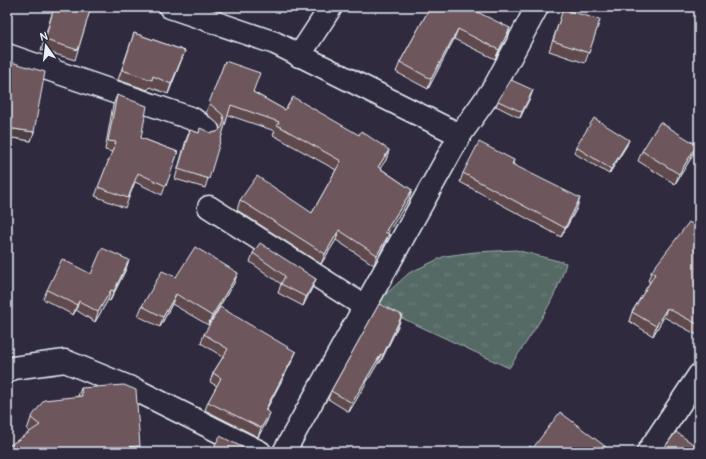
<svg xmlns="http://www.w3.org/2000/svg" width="706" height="459" font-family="Pangolin,sans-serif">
  <defs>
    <pattern id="grass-tufts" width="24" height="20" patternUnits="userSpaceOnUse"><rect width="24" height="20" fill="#566a65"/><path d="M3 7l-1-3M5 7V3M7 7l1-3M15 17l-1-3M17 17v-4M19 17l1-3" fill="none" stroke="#6e807c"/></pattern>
  </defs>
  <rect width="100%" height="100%" fill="#2f2a3d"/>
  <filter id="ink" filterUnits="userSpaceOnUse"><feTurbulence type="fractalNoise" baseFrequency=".025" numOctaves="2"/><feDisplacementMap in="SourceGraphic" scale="8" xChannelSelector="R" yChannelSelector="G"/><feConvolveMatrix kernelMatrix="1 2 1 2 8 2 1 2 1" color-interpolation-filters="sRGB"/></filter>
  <g filter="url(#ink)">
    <!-- grass -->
    <path fill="url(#grass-tufts)" stroke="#9faeae" d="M516,250L566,263C556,301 531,335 509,368L374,305L409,273L445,256L475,252Z"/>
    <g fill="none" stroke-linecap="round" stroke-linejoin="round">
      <!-- street casing -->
      <g stroke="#e8f1f8" stroke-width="25">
        <g id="street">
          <polyline points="170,7 275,43 460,135"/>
          <polyline points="7,55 193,119 208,130"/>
          <polyline points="299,56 331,7"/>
          <polyline points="209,207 364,306"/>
          <polyline points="7,372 13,368 65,361 136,390 260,452"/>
          <polyline points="284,452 460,135 495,86 537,7"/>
          <polyline points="648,452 699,375"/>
        </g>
      </g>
      <!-- street -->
      <use href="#street" stroke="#2f2a3d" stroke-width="22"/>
    </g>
    <!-- wall -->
    <g fill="#5e4a4e" stroke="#e8f1f8">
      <polygon points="54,7 91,7 78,50 75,60 41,50"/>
      <polygon points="427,13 510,28 507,38 495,59 454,39 428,89 396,72 400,62"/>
      <polygon points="560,19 600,20 585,63 549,51"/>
      <polygon points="134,33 185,51 168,94 150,87 148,90 118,80"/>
      <polygon points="225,61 253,92 285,110 359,135 389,150 386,160 380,168 412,190 409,199 387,233 389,234 385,244 374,265 336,240 321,264 237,210 240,200 312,213 336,170 273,135 275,131 228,115 205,188 175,179 186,140 190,130 199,133 211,133 217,132 220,129 219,125 206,113"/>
      <polygon points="11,62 34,132 31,141 7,137 7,78 8,70"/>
      <polygon points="533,90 520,118 496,106 498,101"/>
      <polygon points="117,95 141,138 178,152 162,195 135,182 125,208 95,196 112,152 105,150 113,105"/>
      <polygon points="627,145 609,174 574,153 576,147"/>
      <polygon points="642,151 693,155 675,184 638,161"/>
      <polygon points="514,160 513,164 577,208 561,237 460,182 463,173"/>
      <polygon points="699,228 699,336 664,317 653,336 629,321 632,312 650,282 648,281 651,272"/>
      <polygon points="253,253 316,279 312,288 303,306 278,293 281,284 250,262"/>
      <polygon points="126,269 110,301 108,300 95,322 76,310 73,315 43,299 47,290 91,274"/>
      <polygon points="176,277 234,283 208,325 172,304 160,327 138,316 142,306"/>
      <polygon points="402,315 399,324 380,363 378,363 349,412 328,399 331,391"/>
      <polygon points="204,334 296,352 292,361 266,410 267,421 258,437 205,410 208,402 217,386 210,382 213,373 223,357 201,343"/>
      <polygon points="81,388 137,452 7,452 9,446 30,432 27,430 31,418 78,396"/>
    </g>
    <!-- shaded-wall -->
    <g fill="#4c3c40" stroke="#e8f1f8">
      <polygon points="510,28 507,38 495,59 499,50"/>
      <polygon points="458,29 454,39 428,89 431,79"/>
      <polygon points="185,51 181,61 168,94 171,84"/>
      <polygon points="533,90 531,96 520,118 522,112"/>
      <polygon points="7,128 34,132 31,141 7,137"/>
      <polygon points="629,140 627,145 609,174 611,169"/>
      <polygon points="697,145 693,155 675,184 679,174"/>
      <polygon points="389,150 386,160 374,177 378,167"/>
      <polygon points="412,190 409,199 382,242 385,232"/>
      <polygon points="580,198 577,208 561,237 565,228"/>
      <polygon points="339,230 336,240 321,264 325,254"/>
      <polygon points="389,234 385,244 374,265 377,255"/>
      <polygon points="129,260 126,269 110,301 114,291"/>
      <polygon points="238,273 234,283 208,325 212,316"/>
      <polygon points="316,279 312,288 303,306 306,297"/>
      <polygon points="111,290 108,300 95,322 98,312"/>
      <polygon points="176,294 172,304 160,327 163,317"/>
      <polygon points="79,301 76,310 73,315 77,305"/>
      <polygon points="667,308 664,317 653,336 656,326"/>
      <polygon points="402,315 399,324 380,363 383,355"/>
      <polygon points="296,352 292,361 262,418 265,410"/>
      <polygon points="381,354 378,363 349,412 352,403"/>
      <polygon points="270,413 267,421 258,437 261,428"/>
      <polygon points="140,446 137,452 70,452 72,451"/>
    </g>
    <!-- building -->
    <g fill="#6d565b" stroke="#e8f1f8">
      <polygon points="54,7 91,7 78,50 45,40"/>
      <polygon points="429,7 467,7 510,28 499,50 458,29 431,79 400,62 427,13"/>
      <polygon points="563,9 600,20 589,53 553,41"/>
      <polygon points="134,33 185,51 171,84 153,76 152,80 122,70"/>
      <polygon points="225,61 260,73 253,92 285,110 293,97 359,135 361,131 389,150 378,167 412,190 385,232 389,234 377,255 339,230 325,254 240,200 257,176 312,213 341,161 277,125 279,122 231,105 209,179 178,169 190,130 199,133 200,128 211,133 217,132 222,127 224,121 223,115 209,103"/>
      <polygon points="11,62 45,72 34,132 7,128 7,87"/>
      <polygon points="511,80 533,90 522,112 498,101"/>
      <polygon points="117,95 147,106 141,138 178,152 166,186 138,173 128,198 98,187 116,142 108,141"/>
      <polygon points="594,118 629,140 611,169 576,147"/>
      <polygon points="660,122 697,145 679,174 642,151"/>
      <polygon points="479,142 514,160 512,164 580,198 565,228 463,173"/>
      <polygon points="689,222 699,228 699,325 667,308 656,326 632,312 655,274 651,272"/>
      <polygon points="260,243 316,279 306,297 281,284 285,276 253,253"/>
      <polygon points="195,247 238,273 212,316 176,294 163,317 142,306 162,271 176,277"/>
      <polygon points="102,248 129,260 114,291 111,290 98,312 79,301 77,305 47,290 62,259 91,274"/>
      <polygon points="379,304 402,315 383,355 381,354 352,403 331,391"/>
      <polygon points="220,307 296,352 265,410 270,413 261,428 208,402 221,378 213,373 228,349 204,334"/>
      <polygon points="124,385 136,390 140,446 72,451 70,452 11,452 12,451 9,446 40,425 31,418 44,400 82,396 81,388"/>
      <polygon points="560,412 606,447 603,452 526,452 530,446 533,448"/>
      <polygon points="676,432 699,448 699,452 661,452"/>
      <polygon points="220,436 252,452 211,452"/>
    </g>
  </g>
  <!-- margin -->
  <rect width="706" height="459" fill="none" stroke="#2f2a3d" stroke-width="24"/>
  <rect x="12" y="12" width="682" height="435" fill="none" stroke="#e8f1f8" stroke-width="1.5" filter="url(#ink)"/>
  <!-- north arrow -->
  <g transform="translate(46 46) rotate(346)" stroke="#2f2a3d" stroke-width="3" paint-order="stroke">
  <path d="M0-3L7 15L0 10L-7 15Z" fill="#e8f1f8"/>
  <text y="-6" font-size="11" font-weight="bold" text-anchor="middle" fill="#e8f1f8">N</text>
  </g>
</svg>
